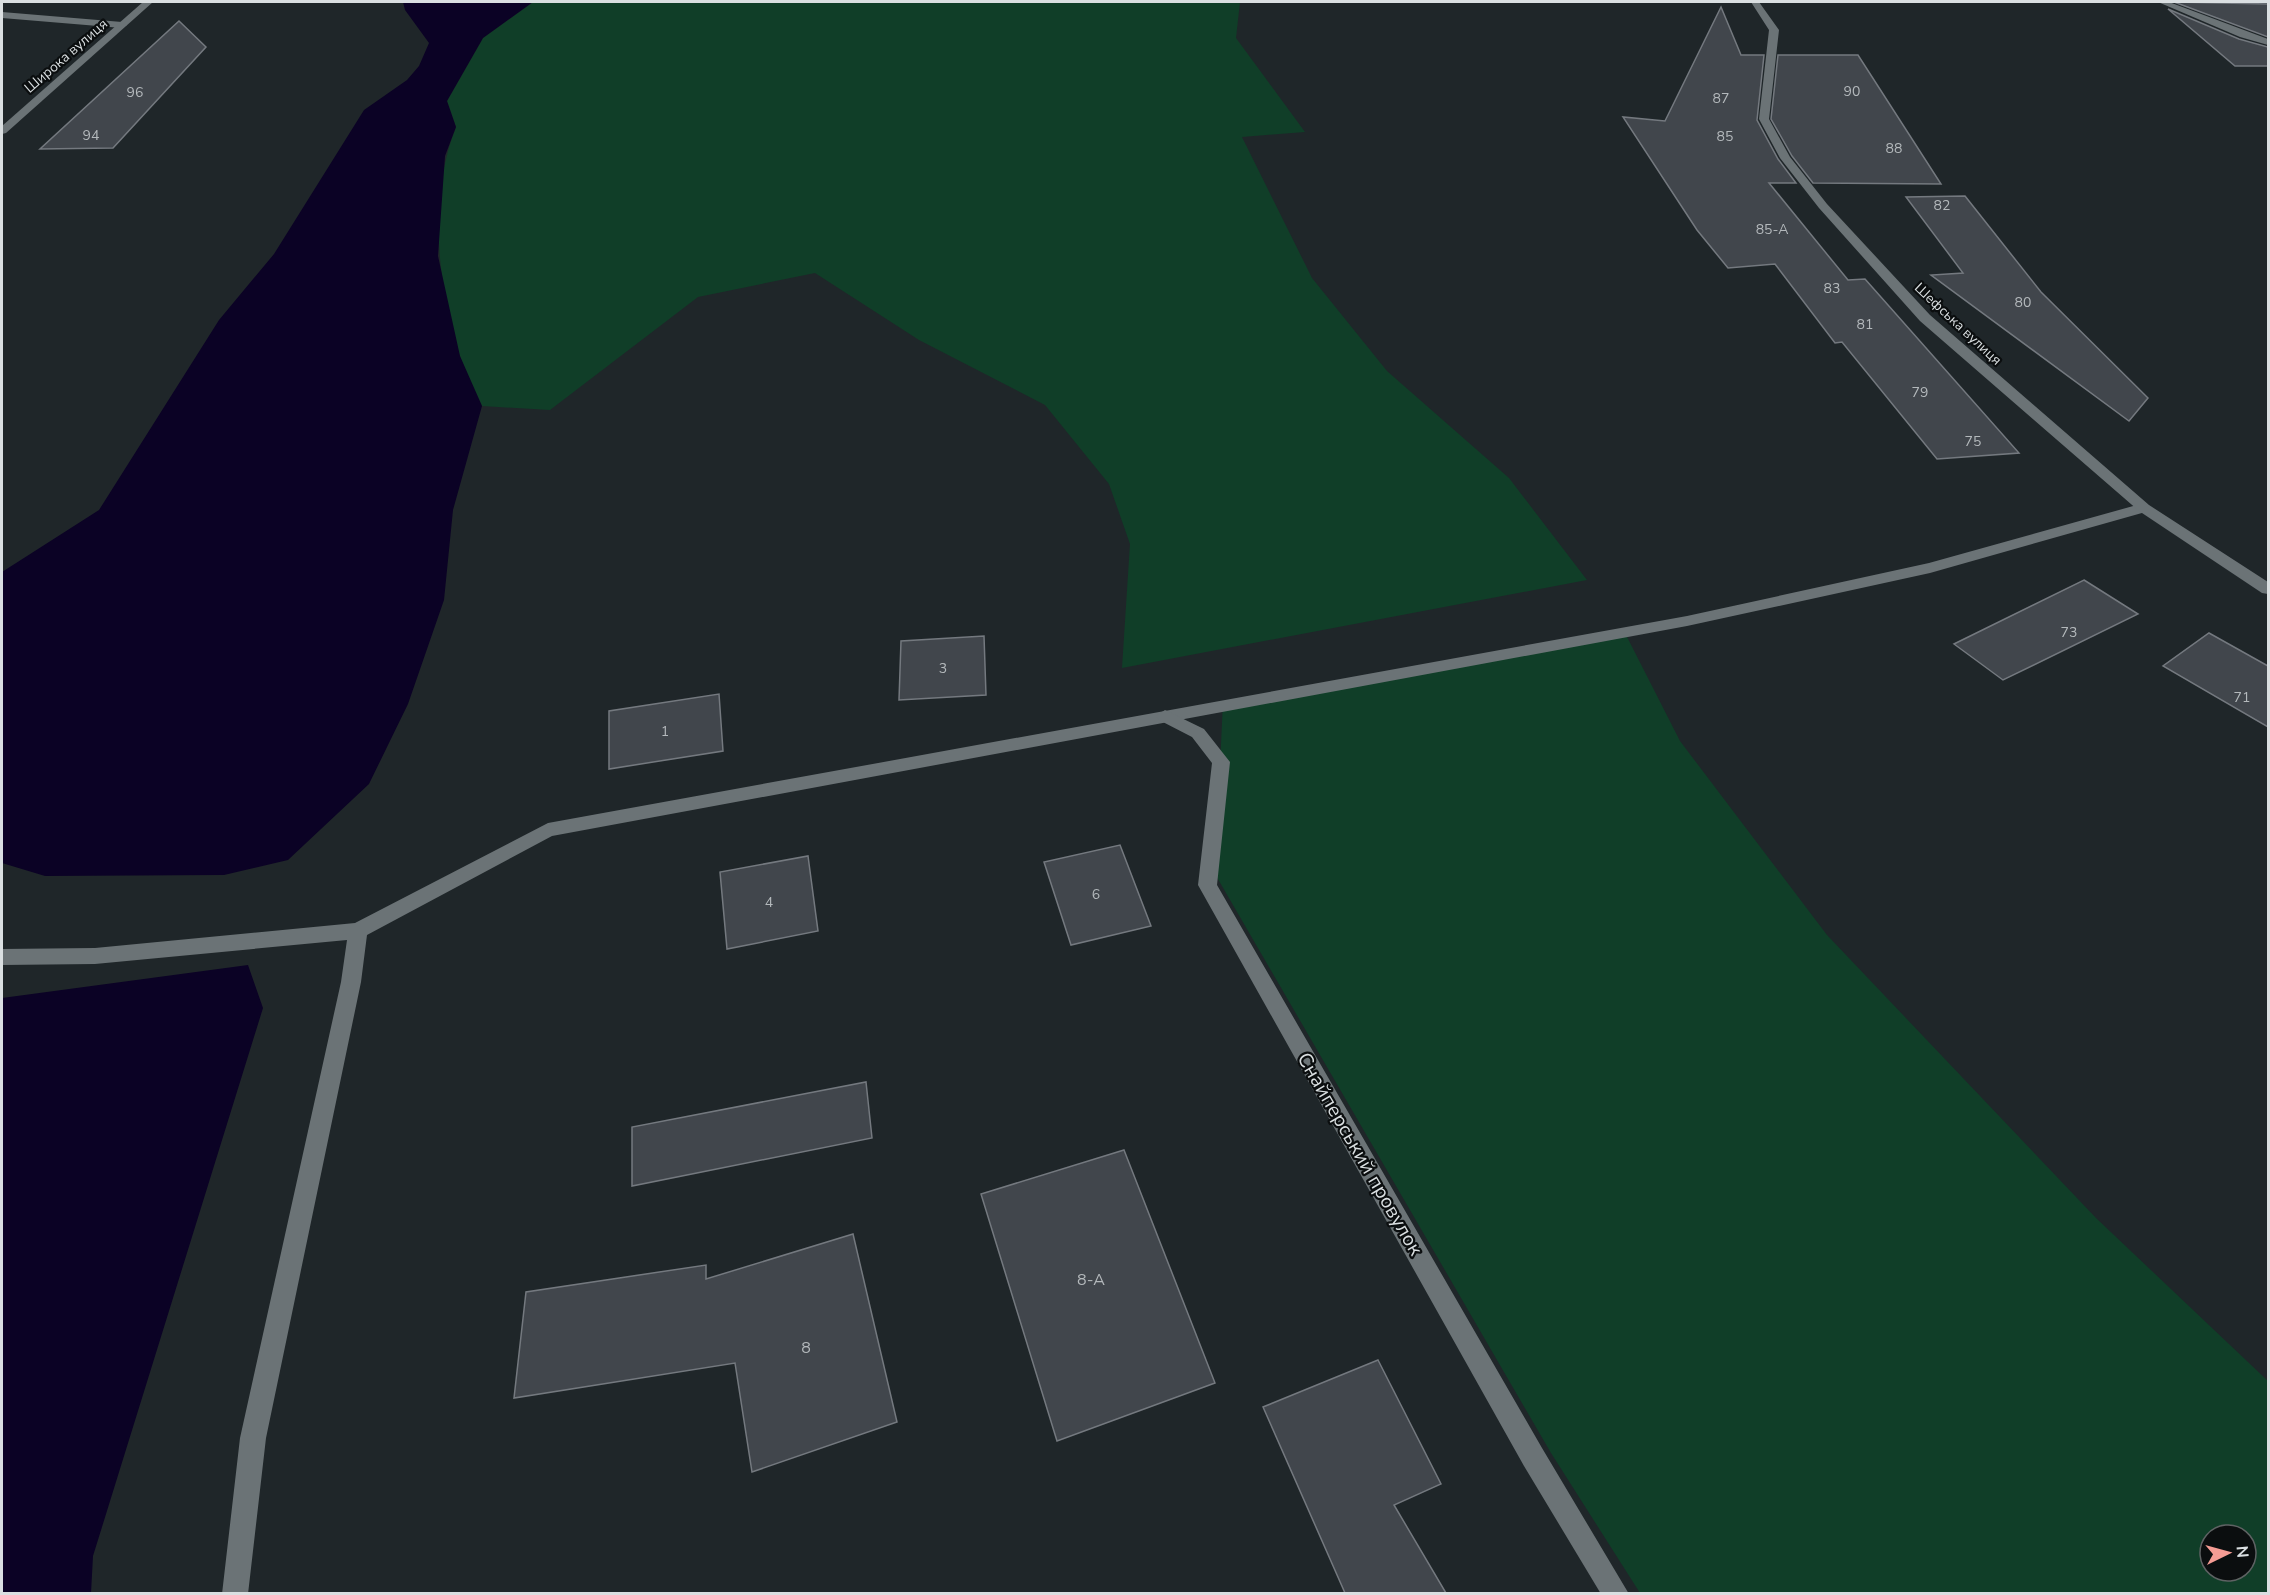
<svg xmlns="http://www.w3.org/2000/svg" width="2270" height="1595" font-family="'Nunito Sans',sans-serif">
  <rect width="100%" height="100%" fill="#1f2629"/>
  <!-- green -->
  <g fill="#103e28" fill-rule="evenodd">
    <path d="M533,2H1240L1236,38L1305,132L1242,137L1312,278L1387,371L1509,478L1587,580L1122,668L1130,544L1109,484L1045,405L919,340L815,273L698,297L550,410L482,406C475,389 465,373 460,356C437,284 428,198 456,127L447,101L483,38Z"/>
    <path d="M1623,629L1680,741L1827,935L2096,1218L2268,1381V1593H1640L1551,1453L1215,874L1223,701ZM2210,1535H2246V1571H2210Z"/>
  </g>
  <!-- water -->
  <g fill="#0b0225">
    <polygon points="403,2 533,2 483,38 447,101 456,127 445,156 438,256 460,356 482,406 453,510 444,600 408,704 369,784 288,860 224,875 45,876 2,863 2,572 99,510 219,320 274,254 364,110 407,80 419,66 429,43 405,10"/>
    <polygon points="248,965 263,1008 93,1556 91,1593 2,1593 2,998"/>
  </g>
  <!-- building -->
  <g fill="#41464c" stroke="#74797f" stroke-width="1.5">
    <polygon points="2174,2 2268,4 2268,37"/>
    <polygon points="1721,7 1741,55 1764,55 1757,120 1778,159 1796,183 1769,183 1848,280 1865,279 2019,453 1937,459 1842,342 1835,343 1775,264 1728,268 1697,230 1623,117 1665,121"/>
    <polygon points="2168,9 2239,39 2268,47 2268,66 2235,66"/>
    <polygon points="179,21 206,47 113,148 40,149"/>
    <polygon points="1778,55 1858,55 1941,184 1813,183 1792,156 1771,119"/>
    <polygon points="1965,196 2041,292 2148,398 2129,421 1931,275 1963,273 1906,197"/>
    <polygon points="2084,580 2138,614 2003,680 1954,644"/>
    <polygon points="2209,633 2268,666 2268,727 2163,666"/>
    <polygon points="984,636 986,695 899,700 901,641"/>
    <polygon points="719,694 723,751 609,769 609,711"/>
    <polygon points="1120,845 1151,926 1071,945 1044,862"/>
    <polygon points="808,856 818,931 727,949 720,872"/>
    <polygon points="866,1082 872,1138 632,1186 632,1127"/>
    <polygon points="1124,1150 1215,1383 1057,1441 981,1194"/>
    <polygon points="853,1234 897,1422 752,1472 735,1363 514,1398 526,1292 706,1265 706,1279"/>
    <polygon points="1378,1360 1441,1484 1394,1505 1446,1593 1345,1593 1263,1407"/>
  </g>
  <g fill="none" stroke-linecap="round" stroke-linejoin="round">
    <!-- service -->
    <g fill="#6b7376" fill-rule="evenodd">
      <polygon points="2,12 122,22 127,25 122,28 2,18"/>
      <polygon points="2144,503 2151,508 2149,511 1930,573 1687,626 552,836 367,935 361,982 266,1438 248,1594 222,1594 240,1438 341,982 347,940 95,964 2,965 2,949 95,948 355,923 548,823 1687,616 1929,563"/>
    </g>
    <!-- minor -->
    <g fill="#6b7376" fill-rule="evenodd">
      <polygon points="1751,2 1759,2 1779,30 1769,119 1790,157 1827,204 1930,315 2149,505 2268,582 2268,594 2262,593 2139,511 1920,321 1819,208 1780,158 1759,119 1769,30"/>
      <polygon points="2158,2 2169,2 2268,39 2268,45 2240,37"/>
      <polygon points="1165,710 1204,729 1230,762 1217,885 1542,1448 1629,1594 1601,1594 1524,1466 1198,885 1212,763 1192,737 1159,720 1156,716"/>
    </g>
    <!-- secondary -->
    <polygon fill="#6b7376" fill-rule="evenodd" points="143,2 153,2 6,133 2,134 2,126"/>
  </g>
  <g text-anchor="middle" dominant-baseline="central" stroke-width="4.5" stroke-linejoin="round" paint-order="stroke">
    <!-- far-street labels -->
    <g font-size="14" fill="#dadfe1" stroke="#0b0e0f">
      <text transform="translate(66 56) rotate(-41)">Широка вулиця</text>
      <text transform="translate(1958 324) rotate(43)">Шефська вулиця</text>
    </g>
    <!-- number labels -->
    <g font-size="14" fill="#b4b9bc">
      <text x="1852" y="91">90</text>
      <text x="135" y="92">96</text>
      <text x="1721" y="98">87</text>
      <text x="91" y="135">94</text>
      <text x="1725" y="136">85</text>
      <text x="1894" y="148">88</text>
      <text x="1942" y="205">82</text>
      <text x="1772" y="229">85-А</text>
      <text x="1832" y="288">83</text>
      <text x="2023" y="302">80</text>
      <text x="1865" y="324">81</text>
      <text x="1920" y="392">79</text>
      <text x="1973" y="441">75</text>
      <text x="2069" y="632">73</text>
      <text x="943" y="668">3</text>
      <text x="2242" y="697">71</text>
      <text x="665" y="731">1</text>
      <text x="1096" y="894">6</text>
      <text x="769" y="902">4</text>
    </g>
    <!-- near-number labels -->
    <g font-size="16" fill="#b4b9bc">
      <text x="1091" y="1280">8-А</text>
      <text x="806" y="1348">8</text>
    </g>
    <!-- near-street labels -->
    <g font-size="20" fill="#dadfe1" stroke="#0b0e0f">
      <text transform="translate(1360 1154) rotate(60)">Снайперський провулок</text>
    </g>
  </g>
  <!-- border -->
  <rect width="2270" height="1595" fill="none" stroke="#dadfe1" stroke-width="6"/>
  <!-- north arrow -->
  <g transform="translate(2228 1553) rotate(85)"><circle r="28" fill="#0b0e0f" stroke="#5e6263" stroke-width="1.5"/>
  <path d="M0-4.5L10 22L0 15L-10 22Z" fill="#f59c94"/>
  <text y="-9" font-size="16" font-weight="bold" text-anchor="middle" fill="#dadfe1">N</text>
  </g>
</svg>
